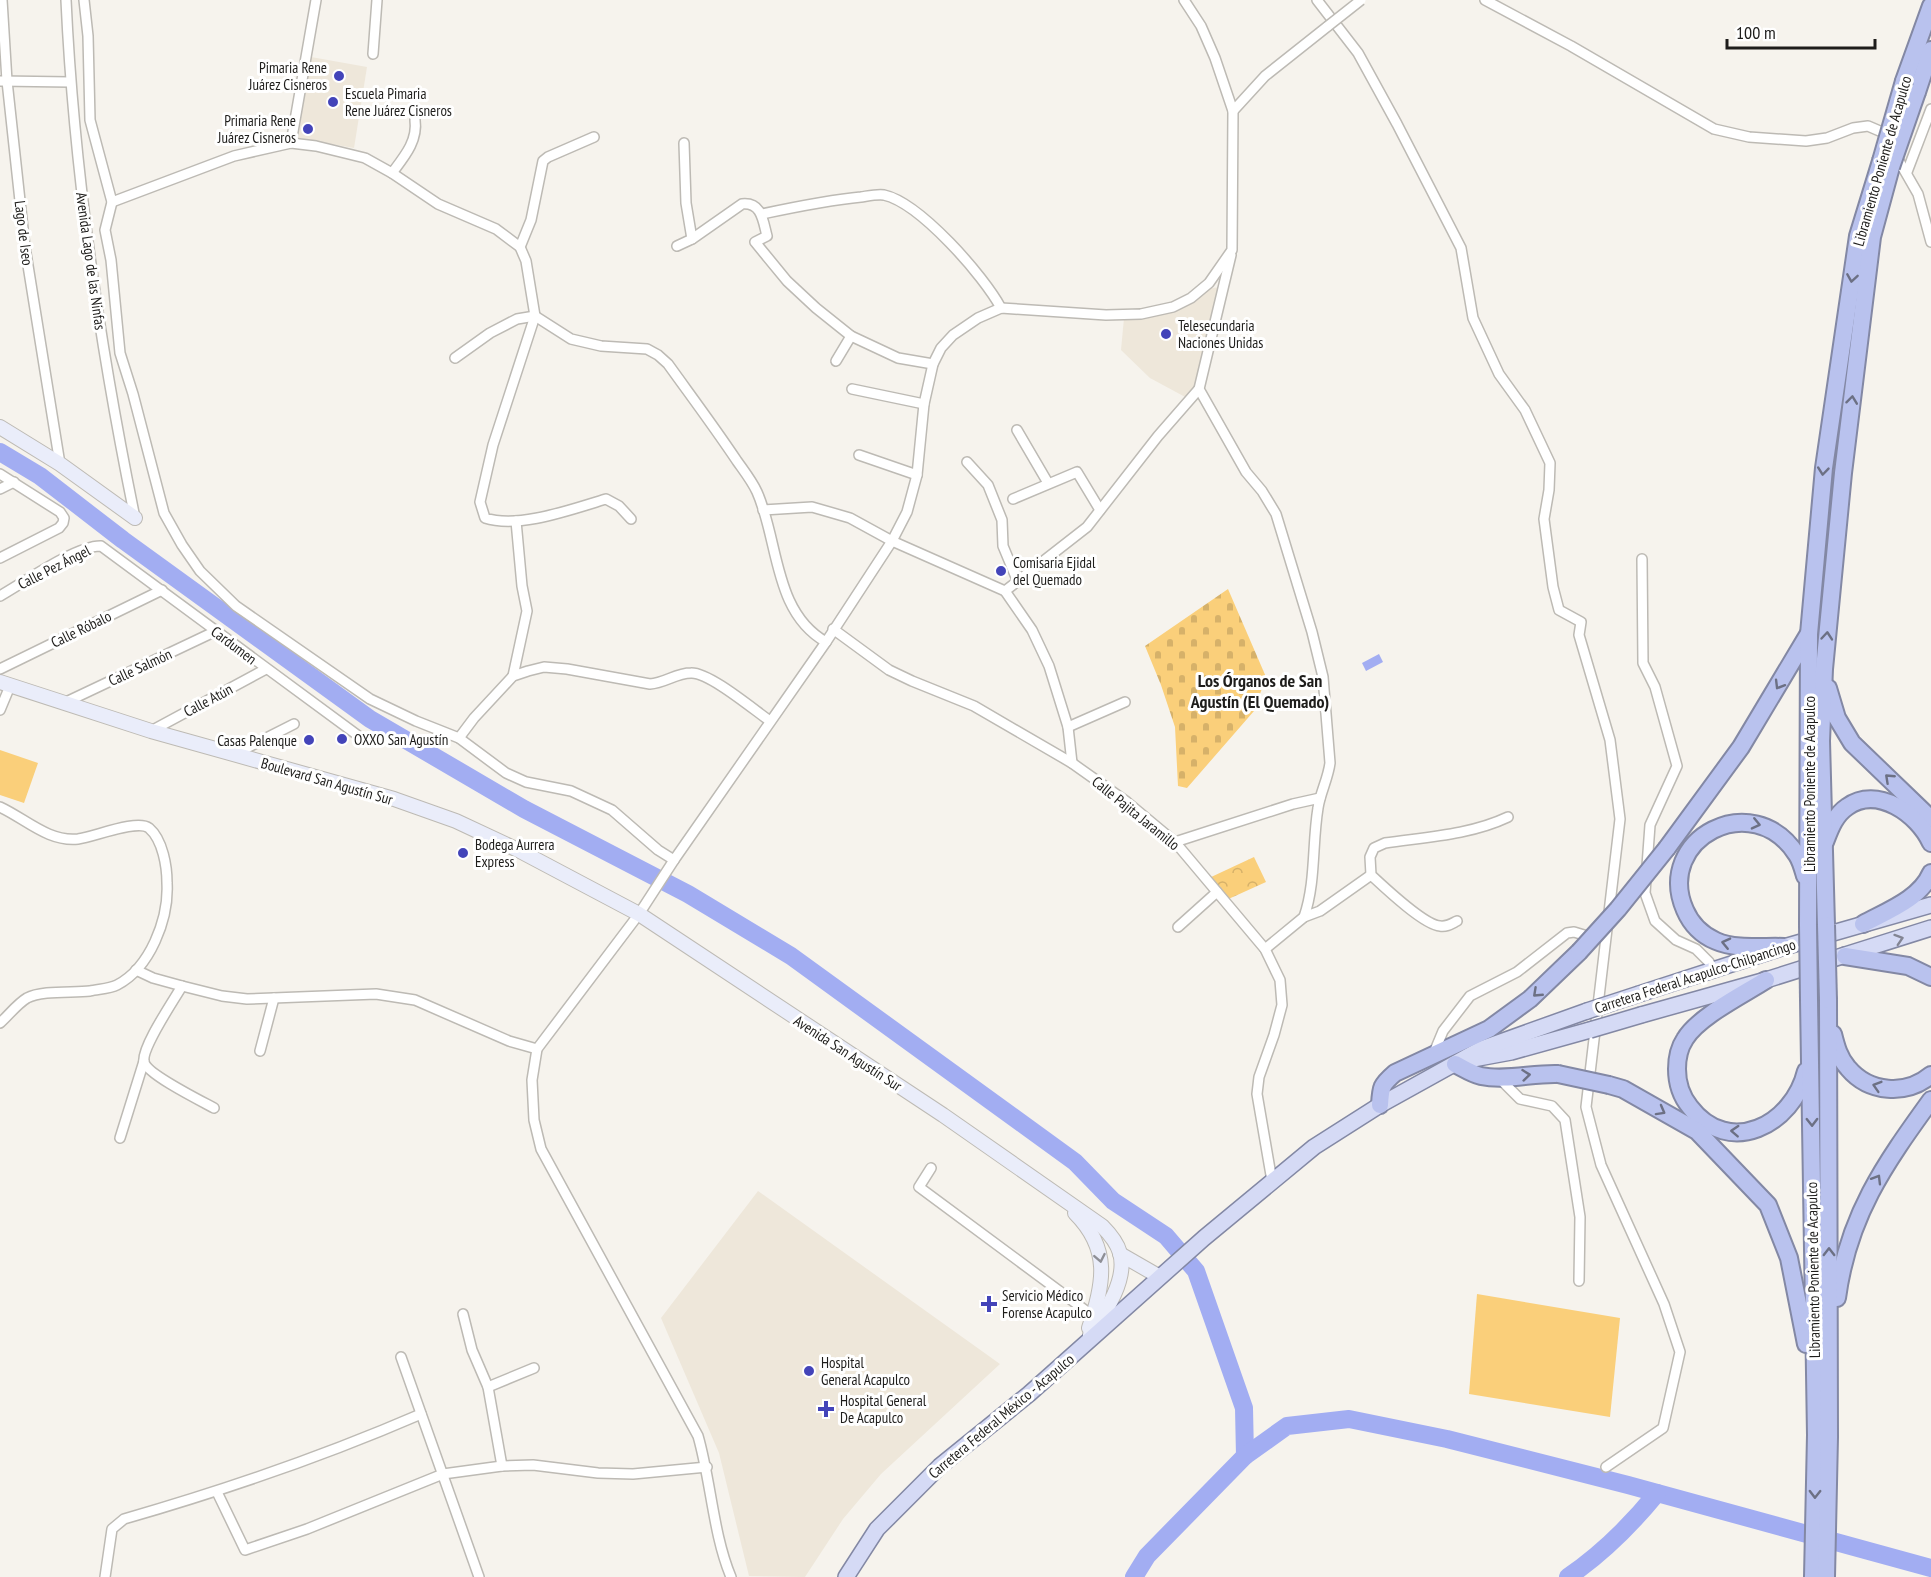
<svg xmlns="http://www.w3.org/2000/svg" width="1931" height="1577" font-family="'PT Sans Narrow',sans-serif">
  <defs>
    <pattern id="cemetery-stones" width="16" height="16" patternUnits="userSpaceOnUse" patternTransform="scale(1.5)"><rect width="16" height="16" fill="#facf7a"/><path d="M2 7V4a2 2 0 0 1 4 0v3zM10 15v-3a2 2 0 0 1 4 0v3z" fill="#d6b169"/></pattern>
    <pattern id="park-crowns" width="20" height="18" patternUnits="userSpaceOnUse" patternTransform="scale(1.5)"><rect width="20" height="18" fill="#facf7a"/><path d="M2 6a3 3 0 1 1 6 0M12 15a3 3 0 1 1 6 0" fill="none" stroke="#d6b169"/></pattern>
  </defs>
  <rect width="100%" height="100%" fill="#f6f3ed"/>
  <!-- built -->
  <g fill="#eee7da">
    <polygon points="311,57 367,67 354,148 298,138"/>
    <polygon points="1220,287 1197,388 1187,398 1150,378 1121,350 1124,318 1193,299 1205,289"/>
    <polygon points="758,1191 1000,1364 881,1474 843,1519 805,1577 749,1576 719,1453 661,1318"/>
  </g>
  <!-- cemetery -->
  <polygon fill="url(#cemetery-stones)" points="1228,589 1266,677 1254,711 1187,788 1178,786 1175,727 1161,685 1145,646"/>
  <!-- park -->
  <polygon fill="url(#park-crowns)" points="1254,857 1266,882 1224,901 1209,878"/>
  <!-- pitch -->
  <g fill="#facf7a">
    <polygon points="0,750 38,763 24,803 0,795"/>
    <polygon points="1477,1294 1620,1318 1610,1417 1469,1394"/>
  </g>
  <!-- water -->
  <polygon fill="#a2adf2" points="1379,654 1383,662 1366,671 1362,663"/>
  <g fill="none" stroke-linecap="round" stroke-linejoin="round">
    <!-- river -->
    <g stroke="#a2adf2" stroke-width="18">
      <polyline points="0,452 40,476 123,540 370,719 524,809 688,894 791,956 1075,1162 1113,1201 1166,1236 1196,1271 1244,1408 1245,1456"/>
      <polyline points="1134,1577 1147,1556 1245,1456 1287,1426 1349,1419 1447,1439 1628,1485 1931,1568"/>
      <path d="M1568,1577C1603,1553 1631,1525 1657,1493"/>
    </g>
    <!-- street casing -->
    <g stroke="#bdbab4" stroke-width="12">
      <g id="street">
        <polyline points="2,0 7,81 25,247 60,464"/>
        <path d="M66,0C74,175 100,347 135,518"/>
        <polyline points="84,0 88,36 90,120 112,202 105,230 111,260 120,353 133,394 164,513 182,545 200,571 236,606 370,699 416,721 459,738 506,773 526,782 571,791 612,810 658,850 674,860"/>
        <polyline points="1317,0 1358,53 1397,124 1461,248 1473,318 1499,374 1525,410 1550,463 1549,490 1544,519 1553,587 1559,610 1581,622 1579,635 1610,740 1620,819 1586,1107 1601,1165 1664,1304 1680,1352 1663,1428 1606,1467"/>
        <polyline points="1485,0 1571,46 1714,129 1749,137 1806,141 1827,138 1853,128 1868,126 1882,132 1886,140"/>
        <polyline points="373,54 377,0"/>
        <polyline points="0,81 70,82"/>
        <polyline points="1233,111 1265,76 1328,26"/>
        <polyline points="291,143 316,0"/>
        <polyline points="684,143 686,203 692,239"/>
        <polyline points="1895,154 1918,194 1931,242"/>
        <polyline points="1907,172 1931,109"/>
        <path d="M392,173C404,157 418,141 415,120"/>
        <path d="M112,202L234,156L291,143L316,146L365,158L392,173L438,204L496,229L520,247L526,261L535,316L493,445L480,502L485,518C519,529 572,509 606,499L619,506L631,519"/>
        <path d="M762,214C795,207 828,200 861,197C868,196 877,194 884,195C920,203 984,276 1001,308"/>
        <path d="M677,246L692,239L742,204C762,202 763,221 767,236L755,242L787,281L816,308L851,336L898,358L933,364"/>
        <polyline points="520,247 531,220 543,161 548,157 594,137"/>
        <path d="M1231,255L1199,389L1246,472L1262,491L1276,514L1312,632L1323,677L1330,763C1328,779 1320,793 1318,808C1312,844 1316,882 1304,917"/>
        <path d="M455,358L490,333L517,319L535,316L571,339L601,346L647,349L658,355L668,364C691,396 715,428 737,461C744,471 752,481 757,492C779,541 773,612 826,642"/>
        <polyline points="836,361 851,336"/>
        <polyline points="852,389 924,404"/>
        <polyline points="1017,430 1048,483"/>
        <polyline points="859,455 917,475"/>
        <polyline points="967,462 988,485 1002,520 1003,546 1018,582"/>
        <polyline points="0,474 60,512 64,518 63,523 59,528 0,558"/>
        <polyline points="0,489 14,482"/>
        <polyline points="1013,499 1077,472 1100,510"/>
        <polyline points="763,510 812,507 850,518 892,541 1005,591 1032,630 1049,666 1068,727 1072,763"/>
        <polyline points="1642,559 1643,663 1655,687 1677,766 1650,825 1645,893 1655,921 1676,940 1696,949 1709,962 1713,970"/>
        <polyline points="1005,591 1087,527 1158,436 1199,389"/>
        <path d="M0,596C23,583 77,545 101,546L360,737"/>
        <polyline points="833,629 889,670 912,681 974,706 1072,763 1127,802 1175,842 1265,949 1280,980 1282,1005 1274,1035 1259,1077 1257,1094 1272,1181"/>
        <polyline points="0,669 162,590"/>
        <polyline points="513,676 527,611 522,586 516,521"/>
        <polyline points="64,703 216,631"/>
        <polyline points="0,710 10,686"/>
        <polyline points="1068,727 1125,702"/>
        <polyline points="151,731 266,669"/>
        <path d="M459,738L474,718L513,676L528,671L544,667L567,669L650,684C665,683 676,673 691,673C709,672 754,710 770,721"/>
        <polyline points="233,755 294,724"/>
        <path d="M0,807C26,819 48,842 78,839C94,837 137,819 149,828C163,840 167,867 167,883C169,919 150,968 117,985C109,989 98,989 90,991C73,993 42,990 27,998C17,1004 9,1015 0,1023"/>
        <polyline points="1175,842 1293,804 1320,798"/>
        <path d="M1457,921C1451,924 1447,927 1440,926C1424,925 1384,887 1371,875L1370,857L1374,848L1385,843C1426,837 1470,835 1508,817"/>
        <polyline points="1178,927 1217,892"/>
        <polyline points="1265,949 1304,917 1320,911 1371,875"/>
        <polyline points="136,970 153,978 182,986 222,996 247,999 376,994 415,1000 509,1041 537,1049"/>
        <path d="M182,986C174,1000 141,1048 144,1062C147,1074 201,1101 214,1108"/>
        <polyline points="260,1051 274,998"/>
        <polyline points="1433,1055 1443,1031 1470,996 1517,972 1567,933 1574,932 1594,938"/>
        <polyline points="1499,1078 1520,1099 1552,1106 1565,1120 1580,1217 1579,1281"/>
        <polyline points="120,1138 144,1061"/>
        <polyline points="931,1168 919,1187 1093,1316"/>
        <polyline points="463,1314 472,1350 488,1387 502,1466"/>
        <polyline points="401,1357 479,1577"/>
        <polyline points="488,1387 534,1368"/>
        <polyline points="217,1492 245,1550 307,1529 443,1474 502,1466 533,1465 598,1473 633,1474 707,1467"/>
        <path d="M105,1577L112,1529L124,1519C225,1490 324,1456 421,1414"/>
        <path d="M731,1577C713,1534 711,1481 698,1436L541,1149L534,1120L532,1080L537,1049L639,914L674,860L826,642L892,541L907,512L917,475L924,404L933,364L941,348L953,335L978,318L1001,308L1106,315L1141,314L1173,307L1191,298L1209,283L1232,250L1233,111L1215,58L1201,26L1184,0"/>
      </g>
    </g>
    <!-- secondary casing -->
    <g stroke="#bdbab4" stroke-width="16">
      <g id="secondary">
        <polyline points="0,427 60,464 135,518"/>
        <path d="M0,682L151,731L394,799L456,821L520,851L639,914L943,1115L1102,1226C1109,1233 1117,1242 1120,1253C1128,1280 1104,1314 1090,1335"/>
        <path d="M1075,1213C1111,1249 1104,1284 1089,1328"/>
        <polyline points="1120,1254 1160,1277"/>
      </g>
    </g>
    <!-- primary casing -->
    <g stroke="#8388a4" stroke-width="18">
      <g id="primary">
        <polyline points="1639,994 1784,947 1931,905"/>
        <polyline points="1641,1015 1766,980 1931,928"/>
        <polyline points="1473,1059 1511,1052 1590,1030"/>
        <polyline points="846,1577 877,1529 940,1466 1029,1394 1204,1238 1314,1147 1380,1105 1481,1049 1587,1011"/>
      </g>
    </g>
    <!-- highway casing -->
    <g stroke="#8388a4" stroke-width="20">
      <g id="highway">
        <polyline points="1904,81 1931,6"/>
        <polyline points="1917,92 1931,50"/>
        <polyline points="1828,688 1837,718 1852,743 1931,819"/>
        <path d="M1825,842C1830,829 1835,815 1847,807C1877,785 1918,814 1931,843"/>
        <polyline points="1667,848 1741,747 1808,635"/>
        <path d="M1863,924C1887,911 1920,899 1931,873"/>
        <polyline points="1808,925 1809,634 1824,468 1858,236 1881,161"/>
        <polyline points="1826,925 1821,741 1824,669 1843,473 1872,237 1891,167"/>
        <path d="M1784,947C1764,946 1736,950 1716,941C1702,935 1691,924 1685,910C1654,839 1753,786 1797,855C1801,861 1803,869 1805,876"/>
        <polyline points="1845,956 1908,966 1931,977"/>
        <path d="M1766,980C1744,994 1698,1017 1685,1039C1679,1048 1677,1059 1677,1069C1677,1083 1681,1096 1690,1107C1729,1158 1793,1125 1806,1071"/>
        <polyline points="1809,1000 1816,1435 1813,1577"/>
        <path d="M1833,1034C1836,1046 1839,1058 1848,1068C1869,1093 1906,1096 1931,1075"/>
        <path d="M1455,1064C1463,1068 1472,1074 1481,1076C1506,1081 1533,1073 1558,1074"/>
        <polyline points="1609,1085 1623,1089 1697,1131 1768,1205 1789,1258 1806,1344"/>
        <path d="M1380,1105C1381,1087 1381,1085 1395,1073L1489,1029L1530,999L1579,952"/>
        <path d="M1837,1298C1848,1216 1884,1165 1931,1100"/>
        <polyline points="1826,1577 1829,1437 1828,1000"/>
      </g>
    </g>
    <!-- street -->
    <use href="#street" stroke="#fff" stroke-width="9"/>
    <!-- secondary -->
    <use href="#secondary" stroke="#eaedfa" stroke-width="14"/>
    <!-- primary -->
    <use href="#primary" stroke="#d5daf5" stroke-width="15"/>
    <!-- highway -->
    <use href="#highway" stroke="#b9c2ee" stroke-width="16"/>
    <!-- street-bridge casing -->
    <g stroke="#bdbab4" stroke-width="12" stroke-linecap="butt">
      <polyline id="street-bridge" points="1328,26 1361,0"/>
    </g>
    <!-- primary-bridge casing -->
    <g stroke="#8388a4" stroke-width="18" stroke-linecap="butt">
      <g id="primary-bridge">
        <polyline points="1587,1011 1639,994"/>
        <polyline points="1590,1030 1641,1015"/>
      </g>
    </g>
    <!-- highway-bridge casing -->
    <g stroke="#8388a4" stroke-width="20" stroke-linecap="butt">
      <g id="highway-bridge">
        <polyline points="1881,161 1904,81"/>
        <polyline points="1891,167 1917,92"/>
        <polyline points="1808,925 1809,1000"/>
        <polyline points="1826,925 1828,1000"/>
        <polyline points="1579,952 1618,909 1667,848"/>
        <polyline points="1558,1074 1609,1085"/>
      </g>
    </g>
    <!-- street-bridge -->
    <use href="#street-bridge" stroke="#fff" stroke-width="9"/>
    <!-- primary-bridge -->
    <use href="#primary-bridge" stroke="#d5daf5" stroke-width="15"/>
    <!-- highway-bridge -->
    <use href="#highway-bridge" stroke="#b9c2ee" stroke-width="16"/>
  </g>
  <!-- one-way arrows -->
  <defs><path id="oneway-chevron" d="M-2-3.5L2.5 0L-2 3.5" fill="none" stroke-width="1.6" stroke-linecap="round" stroke-linejoin="round" transform="scale(1.5)"/></defs>
  <g stroke="#6c7084">
    <use href="#oneway-chevron" transform="translate(1852 278) rotate(99)"/>
    <use href="#oneway-chevron" transform="translate(1852 400) rotate(-83)"/>
    <use href="#oneway-chevron" transform="translate(1823 471) rotate(96)"/>
    <use href="#oneway-chevron" transform="translate(1827 636) rotate(-85)"/>
    <use href="#oneway-chevron" transform="translate(1779 685) rotate(121)"/>
    <use href="#oneway-chevron" transform="translate(1889 778) rotate(-137)"/>
    <use href="#oneway-chevron" transform="translate(1756 824) rotate(13)"/>
    <use href="#oneway-chevron" transform="translate(1726 943) rotate(-167)"/>
    <use href="#oneway-chevron" transform="translate(1537 993) rotate(137)"/>
    <use href="#oneway-chevron" transform="translate(1526 1075) rotate(-6)"/>
    <use href="#oneway-chevron" transform="translate(1877 1086) rotate(-163)"/>
    <use href="#oneway-chevron" transform="translate(1661 1111) rotate(29)"/>
    <use href="#oneway-chevron" transform="translate(1812 1122) rotate(89)"/>
    <use href="#oneway-chevron" transform="translate(1735 1131) rotate(-177)"/>
    <use href="#oneway-chevron" transform="translate(1877 1179) rotate(-59)"/>
    <use href="#oneway-chevron" transform="translate(1829 1252) rotate(-90)"/>
    <use href="#oneway-chevron" transform="translate(1815 1494) rotate(91)"/>
  </g>
  <use stroke="#838593" href="#oneway-chevron" transform="translate(1899 939) rotate(-18)"/>
  <use stroke="#8e8f96" href="#oneway-chevron" transform="translate(1100 1258) rotate(79)"/>
  <!-- markers -->
  <g fill="#4344b9" stroke="#fff" stroke-width="2">
    <circle cx="339" cy="76" r="6"/>
    <circle cx="333" cy="102" r="6"/>
    <circle cx="308" cy="129" r="6"/>
    <circle cx="1166" cy="334" r="6"/>
    <circle cx="1001" cy="571" r="6"/>
    <circle cx="342" cy="739" r="6"/>
    <circle cx="309" cy="740" r="6"/>
    <circle cx="463" cy="853" r="6"/>
    <path d="M986 1295h6v6h6v6h-6v6h-6v-6h-6v-6h6z"/>
    <circle cx="809" cy="1371" r="6"/>
    <path d="M823 1400h6v6h6v6h-6v6h-6v-6h-6v-6h6z"/>
  </g>
  <g text-anchor="middle" dominant-baseline="central" stroke-width="6" stroke-linejoin="round" paint-order="stroke">
    <!-- poi labels -->
    <g font-size="15" fill="#1e1d1b" stroke="#fff" text-anchor="start">
      <text x="327" y="67" text-anchor="end">Pimaria Rene<tspan x="327" dy="17">Juárez Cisneros</tspan></text>
      <text x="345" y="93">Escuela Pimaria<tspan x="345" dy="17">Rene Juárez Cisneros</tspan></text>
      <text x="296" y="120" text-anchor="end">Primaria Rene<tspan x="296" dy="17">Juárez Cisneros</tspan></text>
      <text x="1178" y="325">Telesecundaria<tspan x="1178" dy="17">Naciones Unidas</tspan></text>
      <text x="1013" y="562">Comisaria Ejidal<tspan x="1013" dy="17">del Quemado</tspan></text>
      <text x="354" y="739">OXXO San Agustín</text>
      <text x="297" y="740" text-anchor="end">Casas Palenque</text>
      <text x="475" y="844">Bodega Aurrera<tspan x="475" dy="17">Express</tspan></text>
      <text x="1002" y="1295">Servicio Médico<tspan x="1002" dy="17">Forense Acapulco</tspan></text>
      <text x="821" y="1362">Hospital<tspan x="821" dy="17">General Acapulco</tspan></text>
      <text x="840" y="1400">Hospital General<tspan x="840" dy="17">De Acapulco</tspan></text>
    </g>
    <!-- street labels -->
    <g font-size="15" fill="#1e1d1b" stroke="#fff">
      <text transform="translate(1882 161) rotate(-74)">Libramiento Poniente de Acapulco</text>
      <text transform="translate(24 233) rotate(83)">Lago de Iseo</text>
      <text transform="translate(91 261) rotate(82)">Avenida Lago de las Ninfas</text>
      <text transform="translate(54 567) rotate(-27)">Calle Pez Ángel</text>
      <text transform="translate(81 629) rotate(-26)">Calle Róbalo</text>
      <text transform="translate(234 645) rotate(37)">Cardumen</text>
      <text transform="translate(140 667) rotate(-25)">Calle Salmón</text>
      <text transform="translate(208 700) rotate(-28)">Calle Atún</text>
      <text transform="translate(327 781) rotate(16)">Boulevard San Agustín Sur</text>
      <text transform="translate(1809 784) rotate(-90)">Libramiento Poniente de Acapulco</text>
      <text transform="translate(1136 813) rotate(39)">Calle Pajita Jaramillo</text>
      <text transform="translate(1695 976) rotate(-18)">Carretera Federal Acapulco-Chilpancingo</text>
      <text transform="translate(848 1053) rotate(33)">Avenida San Agustín Sur</text>
      <text transform="translate(1813 1270) rotate(-91)">Libramiento Poniente de Acapulco</text>
      <text transform="translate(1001 1416) rotate(-40)">Carretera Federal México - Acapulco</text>
    </g>
    <!-- quarter labels -->
    <g font-size="18" font-weight="bold" fill="#1e1d1b" stroke="#fff">
      <text x="1260" y="680">Los Órganos de San<tspan x="1260" dy="21">Agustín (El Quemado)</tspan></text>
    </g>
  </g>
  <!-- scale -->
  <path d="M1727 39v9h148v-9" fill="none" stroke="#1e1d1b" stroke-width="3"/>
  <text x="1736" y="39" font-size="18" fill="#1e1d1b" stroke="#ffffff" stroke-width="4.5" paint-order="stroke">100 m</text>
</svg>
